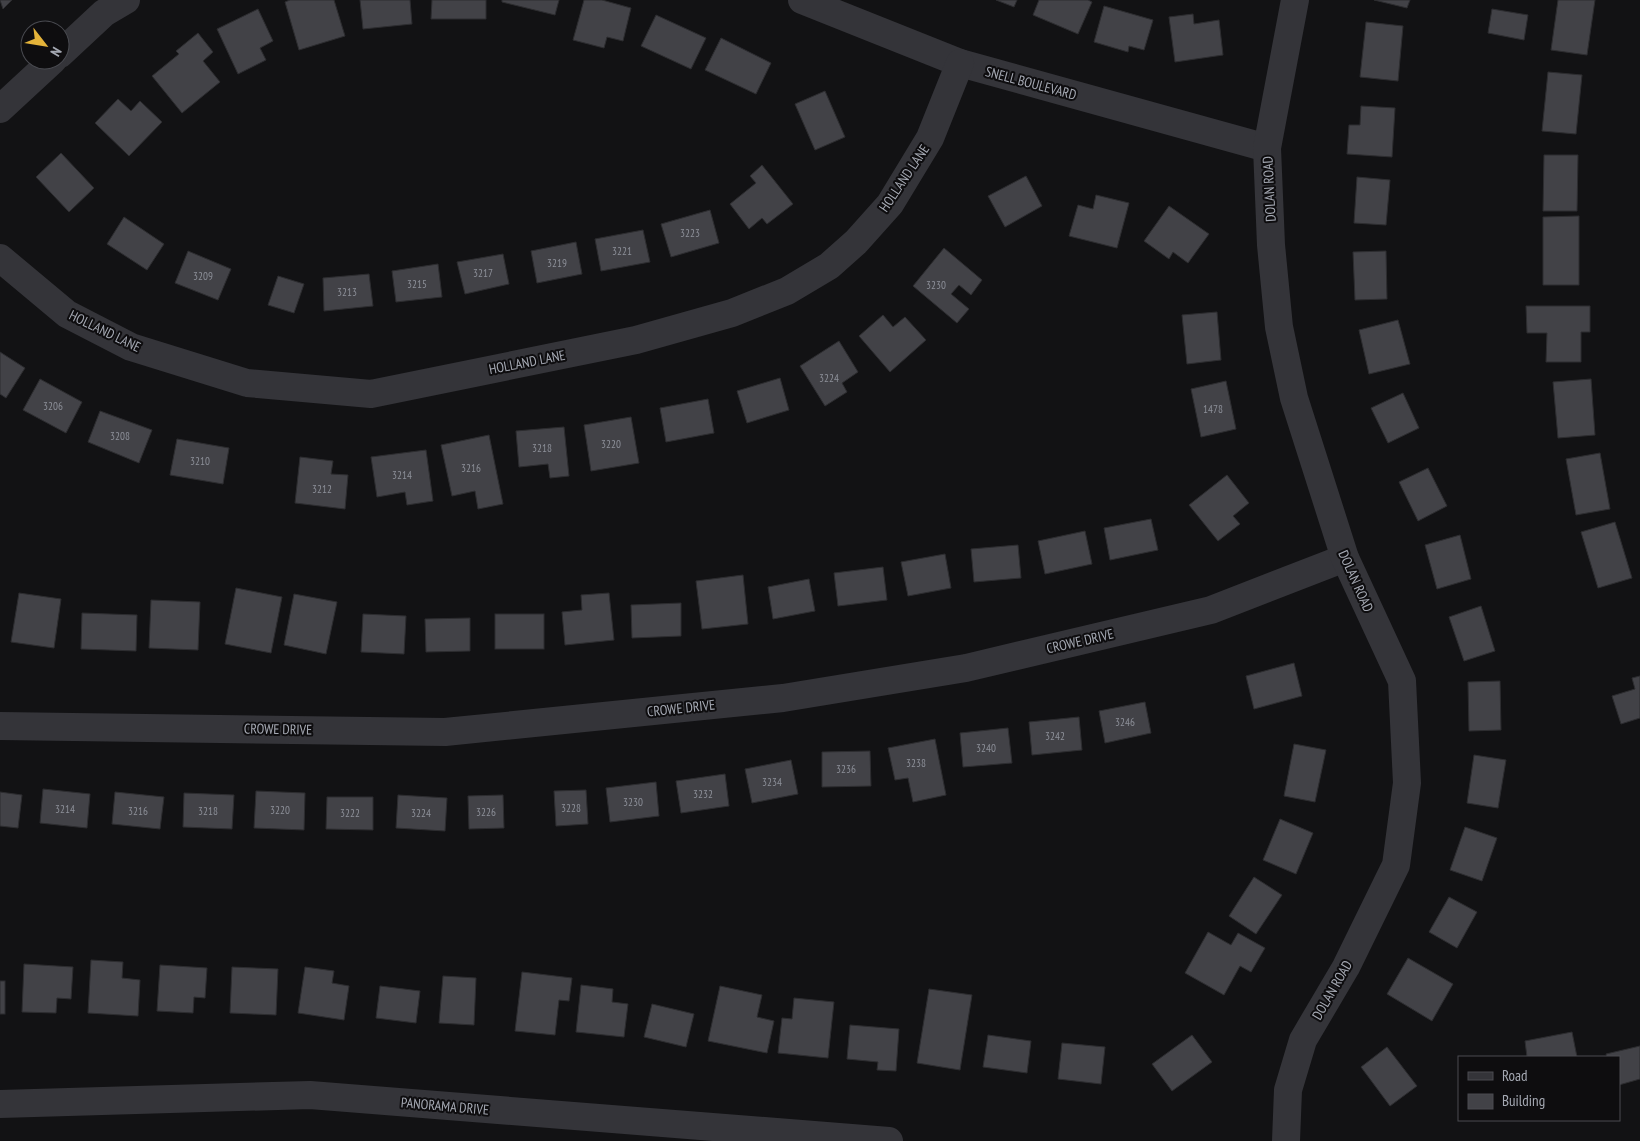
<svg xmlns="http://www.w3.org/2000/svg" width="1640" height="1141" font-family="'PT Sans Narrow',sans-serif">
  <rect width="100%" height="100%" fill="#121214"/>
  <!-- building -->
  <g fill="#424247" stroke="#2d2d30">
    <polygon points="0,0 12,0 3,9"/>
    <polygon points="290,0 334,0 345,36 299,50 285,2"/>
    <polygon points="360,0 410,0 412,24 363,29"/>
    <polygon points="432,0 486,0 486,19 431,19"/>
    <polygon points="502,0 559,0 555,15 502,2"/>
    <polygon points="584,0 602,0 631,8 623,41 607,37 604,48 573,40"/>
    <polygon points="996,0 1017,0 1014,7"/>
    <polygon points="1039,0 1088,0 1092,2 1078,34 1033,15"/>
    <polygon points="1374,0 1410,0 1407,8"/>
    <polygon points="1558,0 1595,0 1587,55 1551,50"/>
    <polygon points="1104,6 1153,20 1144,50 1129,46 1128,52 1094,42"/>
    <polygon points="258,9 273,41 260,48 266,60 238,74 217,29"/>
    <polygon points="1492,9 1528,15 1524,40 1488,33"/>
    <polygon points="1193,14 1194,24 1219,20 1223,55 1175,62 1169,17"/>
    <polygon points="656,15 706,38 691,69 641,46"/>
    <polygon points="1366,22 1403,26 1398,81 1360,77"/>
    <polygon points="198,33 213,52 203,61 220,82 182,113 152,76 179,54 176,51"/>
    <polygon points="721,38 771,63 756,94 705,70"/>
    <polygon points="1548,72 1582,75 1576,134 1542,131"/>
    <polygon points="825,91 845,137 815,150 795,104"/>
    <polygon points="118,99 131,111 140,101 162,122 129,156 95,123"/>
    <polygon points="1361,106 1395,108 1392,157 1347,154 1349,125 1360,125"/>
    <polygon points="61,153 94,188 69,212 36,177"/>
    <polygon points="1544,155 1578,155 1577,211 1543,211"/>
    <polygon points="762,165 793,204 767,224 762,218 749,229 730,204 756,183 750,176"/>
    <polygon points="1026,176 1042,206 1005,227 988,196"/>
    <polygon points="1357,177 1390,180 1386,225 1354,223"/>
    <polygon points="1096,195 1129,203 1117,248 1069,236 1078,205 1093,209"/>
    <polygon points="1169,206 1209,234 1188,263 1173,252 1169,259 1144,241"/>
    <polygon points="710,210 719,243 671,257 661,224"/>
    <polygon points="1579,216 1579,285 1543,285 1543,217"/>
    <polygon points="124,217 164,244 147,270 107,244"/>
    <polygon points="643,230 650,262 601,271 595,239"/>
    <polygon points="576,242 582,274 537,283 531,251"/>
    <polygon points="944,248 982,280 971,295 959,285 951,294 969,309 957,323 913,286"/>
    <polygon points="188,251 231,269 218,300 175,283"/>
    <polygon points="1386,251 1387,299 1355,300 1353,252"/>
    <polygon points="503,254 509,284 465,294 457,262"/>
    <polygon points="438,264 442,297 396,302 392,271"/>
    <polygon points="369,274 373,306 324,311 323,278"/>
    <polygon points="278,276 304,284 294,313 268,305"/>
    <polygon points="1526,306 1590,306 1590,332 1581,332 1581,362 1546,362 1547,333 1527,333"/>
    <polygon points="1217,312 1221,360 1187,364 1182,315"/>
    <polygon points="883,315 893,327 905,317 926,340 890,372 859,336"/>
    <polygon points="1398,320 1410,364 1369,374 1359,330"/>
    <polygon points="839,341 858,372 842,383 847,392 825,406 800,366"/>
    <polygon points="0,352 25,368 6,398 0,394"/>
    <polygon points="780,378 789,410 747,423 737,391"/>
    <polygon points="40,379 82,402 66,433 23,410"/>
    <polygon points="1591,379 1595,435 1558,438 1553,382"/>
    <polygon points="1226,381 1236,429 1201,437 1191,389"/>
    <polygon points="1403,393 1419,428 1388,443 1371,408"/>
    <polygon points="708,399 714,433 666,442 660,408"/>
    <polygon points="100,411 152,430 139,463 88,442"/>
    <polygon points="631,417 639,463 591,471 584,425"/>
    <polygon points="564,427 569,476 550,478 548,464 519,467 516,431"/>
    <polygon points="489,435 503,504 478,509 475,491 452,496 441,445"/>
    <polygon points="177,439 229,448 223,484 170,475"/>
    <polygon points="426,450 433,501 407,505 405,492 377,497 371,457"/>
    <polygon points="1600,453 1610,509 1576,515 1566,459"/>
    <polygon points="300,457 333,461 331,474 348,475 345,509 295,503"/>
    <polygon points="1428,468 1447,506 1418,521 1399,482"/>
    <polygon points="1227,475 1249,503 1233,516 1240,524 1218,541 1189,505"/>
    <polygon points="1151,519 1158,550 1110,560 1104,528"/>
    <polygon points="1615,522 1632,578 1598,588 1581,532"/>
    <polygon points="1085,531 1092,564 1045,574 1038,541"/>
    <polygon points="1460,535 1471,579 1437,589 1425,545"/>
    <polygon points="1018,545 1021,578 974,582 971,549"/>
    <polygon points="945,554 951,588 908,596 901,562"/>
    <polygon points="883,567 887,600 838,606 834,573"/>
    <polygon points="743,575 748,624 702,629 696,581"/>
    <polygon points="809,579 815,611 773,619 768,587"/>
    <polygon points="236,588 282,597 271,653 225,644"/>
    <polygon points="19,593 61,599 54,648 11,642"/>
    <polygon points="609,593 614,640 565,645 562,612 582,610 581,595"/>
    <polygon points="294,594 337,602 326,654 284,645"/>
    <polygon points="151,600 200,602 198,650 149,648"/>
    <polygon points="681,603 681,636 632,638 631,605"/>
    <polygon points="1481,606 1495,651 1464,661 1449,617"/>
    <polygon points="82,613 137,615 136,651 81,649"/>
    <polygon points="363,614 406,616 404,654 361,652"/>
    <rect x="495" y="614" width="49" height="35"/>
    <polygon points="470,618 470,651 426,652 425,619"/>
    <polygon points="1294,663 1302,696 1254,709 1246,676"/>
    <polygon points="1640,676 1640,718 1621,724 1612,696 1635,689 1632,678"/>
    <polygon points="1500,681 1501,730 1469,731 1468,682"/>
    <polygon points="1145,702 1151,733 1105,743 1099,711"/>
    <polygon points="1079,717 1082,750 1032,755 1029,722"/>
    <polygon points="1008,728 1012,763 963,767 960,733"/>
    <polygon points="935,739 946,795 913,802 908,778 895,780 888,748"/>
    <polygon points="1294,744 1326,750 1315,802 1284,796"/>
    <polygon points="870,751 871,786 822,787 822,752"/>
    <polygon points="1474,755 1506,760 1498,808 1467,803"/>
    <polygon points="791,760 798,794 752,803 745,769"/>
    <polygon points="725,774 729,806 681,813 676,781"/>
    <polygon points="656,782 659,816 610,822 606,788"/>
    <polygon points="43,789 90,794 87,828 40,823"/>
    <polygon points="586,790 588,824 556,826 554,791"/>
    <polygon points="256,791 305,793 304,830 254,828"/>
    <polygon points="0,792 22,795 18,828 0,826"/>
    <polygon points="115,792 164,797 160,829 112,824"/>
    <polygon points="184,793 234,795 232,829 183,827"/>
    <polygon points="398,795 447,798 445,831 396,828"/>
    <polygon points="503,795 504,828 469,829 468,796"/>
    <polygon points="327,797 373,797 373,830 326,829"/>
    <polygon points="1280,819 1313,833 1296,874 1263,860"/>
    <polygon points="1465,827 1497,838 1482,881 1450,870"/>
    <polygon points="1254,877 1282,895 1256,934 1229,916"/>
    <polygon points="1449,897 1477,912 1457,948 1429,932"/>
    <polygon points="1208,932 1231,945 1238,933 1265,948 1251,972 1240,966 1224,995 1185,973"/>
    <polygon points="1408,958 1453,984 1432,1021 1387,994"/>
    <polygon points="91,960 123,962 122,978 140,980 138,1016 88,1013"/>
    <polygon points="24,964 73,967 71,999 57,998 56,1013 22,1012"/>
    <polygon points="160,965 207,968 205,998 194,997 193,1013 157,1011"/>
    <polygon points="232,967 278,969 276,1015 230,1013"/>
    <polygon points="305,967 334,971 332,983 349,986 344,1020 298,1013"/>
    <polygon points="522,972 572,978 569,1001 559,1000 555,1035 515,1031"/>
    <polygon points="443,976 476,978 474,1025 439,1023"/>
    <rect x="0" y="981" width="5" height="33"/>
    <polygon points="581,985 613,989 612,1002 628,1004 624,1037 576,1032"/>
    <polygon points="380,986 420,991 416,1023 376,1018"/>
    <polygon points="720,986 762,995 757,1017 774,1021 767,1053 708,1041"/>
    <polygon points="929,989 972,995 960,1070 917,1063"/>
    <polygon points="794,998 834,1002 828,1058 778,1053 782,1018 792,1019"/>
    <polygon points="652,1004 694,1014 686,1047 644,1037"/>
    <polygon points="850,1025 899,1029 896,1071 877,1070 878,1062 847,1059"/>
    <polygon points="1572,1032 1577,1057 1527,1057 1525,1041"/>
    <polygon points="988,1035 1031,1041 1027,1073 983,1067"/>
    <polygon points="1192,1035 1212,1062 1172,1091 1152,1064"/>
    <polygon points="1062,1043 1105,1047 1101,1084 1058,1079"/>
    <polygon points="1640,1046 1640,1079 1619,1085 1619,1057 1607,1057 1606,1054"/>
    <polygon points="1387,1047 1417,1086 1390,1106 1361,1067"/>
  </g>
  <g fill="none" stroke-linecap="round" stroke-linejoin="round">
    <!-- street -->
    <g stroke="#343439" stroke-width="28">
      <polyline points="802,0 960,63 1267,148"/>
      <polyline points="60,54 104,13 126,0"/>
      <polyline points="0,109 53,60"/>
      <polyline points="0,258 67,314 131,347 247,383 371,394 636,340 732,313 787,291 829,266 856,242 890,204 930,138 960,63"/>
      <polyline points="0,726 445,732 783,698 966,668 1211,610 1345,558"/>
      <polyline points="0,1104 310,1095 889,1141"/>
      <polyline points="1286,1141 1288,1090 1303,1040 1346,967 1396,865 1407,783 1402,681 1345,558 1294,398 1279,327 1271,245 1267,148 1295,0"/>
    </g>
  </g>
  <g text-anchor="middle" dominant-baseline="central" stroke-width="4" stroke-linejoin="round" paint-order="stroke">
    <!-- number labels -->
    <g font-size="11" fill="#8c8f98">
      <text x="690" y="233">3223</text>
      <text x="622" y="251">3221</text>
      <text x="557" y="263">3219</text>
      <text x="483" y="273">3217</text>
      <text x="203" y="276">3209</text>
      <text x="417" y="284">3215</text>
      <text x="936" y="285">3230</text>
      <text x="347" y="292">3213</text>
      <text x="829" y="378">3224</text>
      <text x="53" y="406">3206</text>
      <text x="1213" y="409">1478</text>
      <text x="120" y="436">3208</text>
      <text x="611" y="444">3220</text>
      <text x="542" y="448">3218</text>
      <text x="200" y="461">3210</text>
      <text x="471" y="468">3216</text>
      <text x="402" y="475">3214</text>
      <text x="322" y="489">3212</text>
      <text x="1125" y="722">3246</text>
      <text x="1055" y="736">3242</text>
      <text x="986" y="748">3240</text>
      <text x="916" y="763">3238</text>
      <text x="846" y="769">3236</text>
      <text x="772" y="782">3234</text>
      <text x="703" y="794">3232</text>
      <text x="633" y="802">3230</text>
      <text x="571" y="808">3228</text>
      <text x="65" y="809">3214</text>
      <text x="280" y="810">3220</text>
      <text x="138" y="811">3216</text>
      <text x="208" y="811">3218</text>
      <text x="486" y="812">3226</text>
      <text x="350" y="813">3222</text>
      <text x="421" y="813">3224</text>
    </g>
    <!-- street labels -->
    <g font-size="14" fill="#a5a9b3" stroke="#0e0d0f">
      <text transform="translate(1031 83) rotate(15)">SNELL BOULEVARD</text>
      <text transform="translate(904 178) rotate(-56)">HOLLAND LANE</text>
      <text transform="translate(1269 189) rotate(-93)">DOLAN ROAD</text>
      <text transform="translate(105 331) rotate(26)">HOLLAND LANE</text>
      <text transform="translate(527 362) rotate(-11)">HOLLAND LANE</text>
      <text transform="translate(1356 581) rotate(66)">DOLAN ROAD</text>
      <text transform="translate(1080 641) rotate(-13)">CROWE DRIVE</text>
      <text transform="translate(681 708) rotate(-6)">CROWE DRIVE</text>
      <text transform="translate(278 729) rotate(1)">CROWE DRIVE</text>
      <text transform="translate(1332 990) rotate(-60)">DOLAN ROAD</text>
      <text transform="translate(445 1106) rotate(5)">PANORAMA DRIVE</text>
    </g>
  </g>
  <!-- legend -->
  <rect x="1458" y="1056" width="162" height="65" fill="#0e0d0f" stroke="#4a4b51"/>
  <rect x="1468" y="1072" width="25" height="8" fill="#343439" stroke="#4a4b51"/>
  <text x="1502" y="1081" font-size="15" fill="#a5a9b3">Road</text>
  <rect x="1468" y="1094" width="25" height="15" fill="#424247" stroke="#4a4b51"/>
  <text x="1502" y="1106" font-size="15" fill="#a5a9b3">Building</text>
  <!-- north arrow -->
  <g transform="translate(45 45) rotate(121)"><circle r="24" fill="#0e0d0f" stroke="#4a4b51"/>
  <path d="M0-4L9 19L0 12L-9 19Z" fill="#e4b33a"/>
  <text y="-8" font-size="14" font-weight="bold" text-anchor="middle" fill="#a5a9b3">N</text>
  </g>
</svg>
